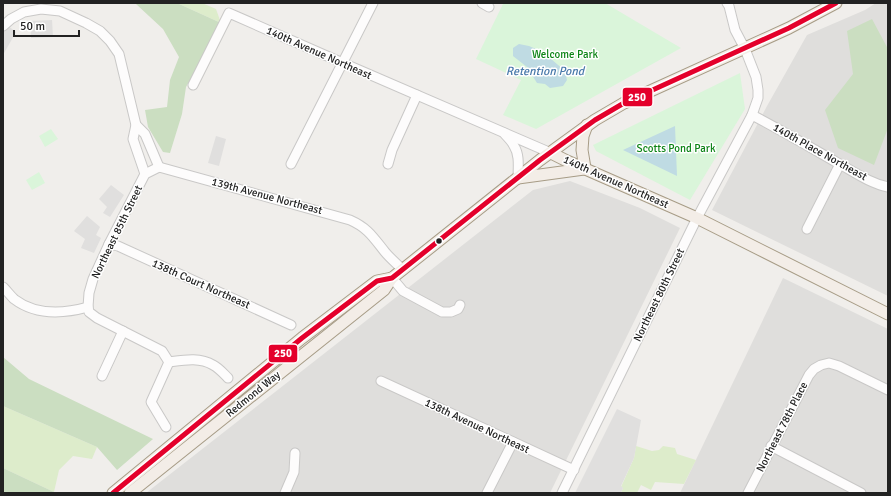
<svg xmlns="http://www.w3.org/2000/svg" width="891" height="496" font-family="Signika,sans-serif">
  <rect width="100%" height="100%" fill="#f0eeeb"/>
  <!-- residential -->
  <g fill="#dfdedc">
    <polygon points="876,3 888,3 888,296 712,210 767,106 807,35 865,10"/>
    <polygon points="570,181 640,208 680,228 550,493 146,493 533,190"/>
    <polygon points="783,278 888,329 888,493 680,493"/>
  </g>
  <!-- grass -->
  <g fill="#ddeccb">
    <polygon points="177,3 202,3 216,9 221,23"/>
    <polygon points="3,406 97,447 92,459 73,456 59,470 54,492 3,468"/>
    <polygon points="636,446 652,451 659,450 663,446 675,448 677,454 696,460 684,484 655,482 651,490 641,485 637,493 621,493 623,488 621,487 634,458"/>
  </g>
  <!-- forest -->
  <g fill="#cbdec1">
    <polygon points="137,3 177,3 221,23 186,87 182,114 170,153 163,152 148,127 145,110 167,107 170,80 179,57 163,29 136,4"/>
    <polygon points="872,19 888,49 888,128 874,165 838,148 825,110 853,74 847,31"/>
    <polygon points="3,357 29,379 153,439 117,470 97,447 3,406"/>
    <polygon points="3,468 54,492 56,493 3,493"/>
  </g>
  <!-- park -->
  <g fill="#daf5da">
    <polygon points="502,3 605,3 681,48 536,129 503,115 521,80 476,59 503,4"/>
    <polygon points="740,73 745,109 690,200 596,151 593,145"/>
    <polygon points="51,129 58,139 45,147 39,136"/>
    <polygon points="39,172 45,183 32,190 26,180"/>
  </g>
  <!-- parking -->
  <g fill="#e0dfde">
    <polygon points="52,20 53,37 31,38 30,21"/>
    <polygon points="3,22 16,32 3,55"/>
    <polygon points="216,136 226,139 219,166 208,163"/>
    <polygon points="111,185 124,195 110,217 103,213 107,207 99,199"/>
    <polygon points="87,216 100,227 96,235 101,238 94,253 81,248 85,239 74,231"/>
    <polygon points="617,409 641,420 634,458 621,486 623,488 621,493 575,493"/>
  </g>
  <!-- water -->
  <g fill="#bfdbe3">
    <polygon points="519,44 529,46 543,52 565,71 567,80 563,86 550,88 545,84 537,83 527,67 513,56 513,48"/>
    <polygon points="675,126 677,176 623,150"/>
  </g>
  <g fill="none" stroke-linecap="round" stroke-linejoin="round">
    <!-- minor casing -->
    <g stroke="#c9c8c7" stroke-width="11">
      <g id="minor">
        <polyline points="482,3 489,7"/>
        <polyline points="3,26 11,19 24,12 41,9 60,11 86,23 100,31 110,41 119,54 136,125"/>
        <polyline points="193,85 229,13 343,63 551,153"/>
        <path d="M752,115C781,130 808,146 836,162C853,171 869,183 888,187"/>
        <path d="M504,133C507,137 512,141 514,146C520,155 518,168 518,179"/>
        <polyline points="291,164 373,3"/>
        <polyline points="388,164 392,150 417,95"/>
        <path d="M159,167L145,174L109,244L93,279L89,293L88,307L89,312L97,318L162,351L169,362C184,360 200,357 213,365C219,368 223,373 228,378"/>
        <path d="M159,167L350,220C368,228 373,237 385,252C390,258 397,264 403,270"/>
        <polyline points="145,174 133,139 136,125 145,134 159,167"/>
        <polyline points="807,229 840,164"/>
        <polyline points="109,244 118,246 291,325"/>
        <polyline points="392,278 403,291 442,312 451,312 458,309 460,305"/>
        <path d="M3,287C7,291 10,295 14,299C35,315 63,314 88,307"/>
        <polyline points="102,376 123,331"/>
        <polyline points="381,381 574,470"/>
        <polyline points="166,427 151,402 169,362"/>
        <polyline points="771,446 861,493"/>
        <polyline points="285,493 294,472 295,453"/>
        <polyline points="487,493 513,442"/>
        <polyline points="562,493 697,218 752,115 758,98 758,90 756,77 745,49 735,30 729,6 727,3"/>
        <polyline points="748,493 809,375 814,369 821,365 829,363 839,366 888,390"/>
      </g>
    </g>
    <!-- major casing -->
    <g stroke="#a79c86" stroke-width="13">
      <g id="major">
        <polyline points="551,153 567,161 697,218 888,314"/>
        <polyline points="585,168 582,150 583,136 587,125"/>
        <polyline points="518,178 584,169"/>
        <polyline points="113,493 302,338 377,281 392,278"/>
        <polyline points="130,493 384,290 392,278 540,160 595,120 624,103 789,28 836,3"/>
      </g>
    </g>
    <!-- minor -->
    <use href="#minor" stroke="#fdfcfc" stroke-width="9"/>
    <!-- major -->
    <use href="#major" stroke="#f3ede7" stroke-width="11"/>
    <!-- bus-1 casing -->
    <g stroke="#fff" stroke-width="8">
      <polyline id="bus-1" points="113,493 302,338 377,281 392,278 540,160 595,120 624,103 789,28 836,3"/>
    </g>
    <!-- bus-1 -->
    <use href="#bus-1" stroke="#e4002b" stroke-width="5"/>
  </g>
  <!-- markers -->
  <circle fill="#222" stroke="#fff" stroke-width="1.5" cx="439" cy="241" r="3.5"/>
  <g text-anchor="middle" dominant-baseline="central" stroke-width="3" stroke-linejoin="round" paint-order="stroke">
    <!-- street labels -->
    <g font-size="11" fill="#222" stroke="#fff">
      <text transform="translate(319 53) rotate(24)">140th Avenue Northeast</text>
      <text transform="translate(820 152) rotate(29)">140th Place Northeast</text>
      <text transform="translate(616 182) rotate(24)">140th Avenue Northeast</text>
      <text transform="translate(267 196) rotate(15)">139th Avenue Northeast</text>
      <text transform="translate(117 232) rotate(-64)">Northeast 85th Street</text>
      <text transform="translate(201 284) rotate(24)">138th Court Northeast</text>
      <text transform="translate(659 295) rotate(-64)">Northeast 80th Street</text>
      <text transform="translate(253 394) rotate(-39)">Redmond Way</text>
      <text transform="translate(477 426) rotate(25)">138th Avenue Northeast</text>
      <text transform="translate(782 427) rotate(-63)">Northeast 78th Place</text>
    </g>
    <!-- park labels -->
    <g font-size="11" fill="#0c8416" stroke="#fff">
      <text x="565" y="54">Welcome Park</text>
      <text x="676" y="148">Scotts Pond Park</text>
    </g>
    <!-- water labels -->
    <g font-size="12" font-style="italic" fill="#4a7aab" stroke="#fff">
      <text x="545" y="71">Retention Pond</text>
    </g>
  </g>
  <g stroke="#fff" stroke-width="1.5">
    <rect x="622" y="87" width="31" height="20" rx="4" fill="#e4002b"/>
    <rect x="268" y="344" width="30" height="19" rx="4" fill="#e4002b"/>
  </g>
  <g font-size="11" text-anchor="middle" font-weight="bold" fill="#fff">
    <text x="637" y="101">250</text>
    <text x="283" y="357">250</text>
  </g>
  <!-- border -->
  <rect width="891" height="496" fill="none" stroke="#222222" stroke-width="8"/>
  <!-- scale -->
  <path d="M14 30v6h65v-6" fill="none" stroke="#222222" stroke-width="2"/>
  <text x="20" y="30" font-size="12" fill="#222222" stroke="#ffffff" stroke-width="3" paint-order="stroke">50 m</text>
</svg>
